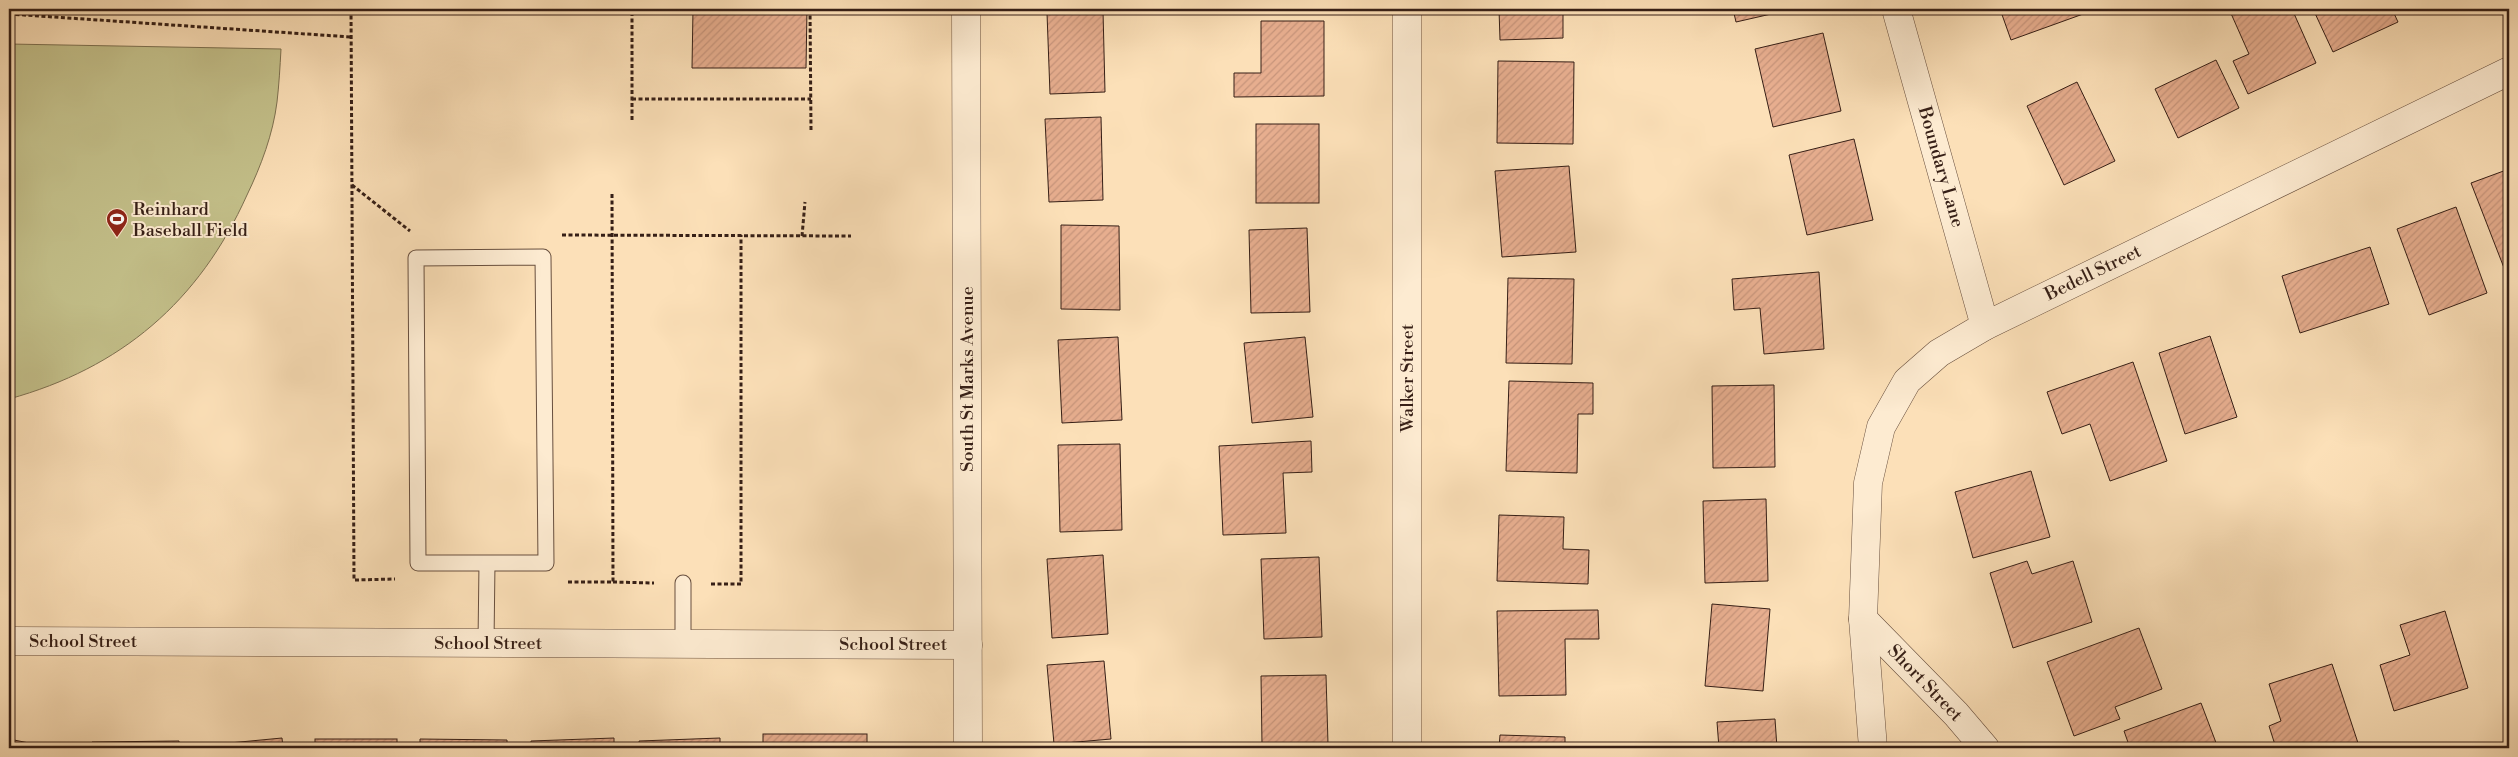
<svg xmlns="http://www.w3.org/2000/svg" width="2518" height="757" font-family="'Libre Bodoni',serif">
  <defs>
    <pattern id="building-hatch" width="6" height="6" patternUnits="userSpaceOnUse" patternTransform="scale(1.25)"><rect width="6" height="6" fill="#e7ae8f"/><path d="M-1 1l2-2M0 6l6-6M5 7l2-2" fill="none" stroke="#c7957b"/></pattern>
  </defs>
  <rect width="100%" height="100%" fill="#fce0b8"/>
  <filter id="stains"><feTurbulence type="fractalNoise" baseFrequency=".004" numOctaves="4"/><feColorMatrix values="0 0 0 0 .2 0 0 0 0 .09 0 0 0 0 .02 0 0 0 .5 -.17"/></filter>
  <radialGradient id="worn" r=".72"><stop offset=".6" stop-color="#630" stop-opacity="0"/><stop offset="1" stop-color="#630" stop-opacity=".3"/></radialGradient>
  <!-- pitch -->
  <path fill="#c4c18b" stroke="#7d7050" d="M9,44L281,49C280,67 279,85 277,102C273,134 261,166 247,195C199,302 121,368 9,399Z"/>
  <!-- building -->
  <g fill="url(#building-hatch)" stroke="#361f16">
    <polygon points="693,9 807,9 806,68 692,68"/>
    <polygon points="1499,9 1563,9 1563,38 1500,40"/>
    <polygon points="1733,9 1793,9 1736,22"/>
    <polygon points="2000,9 2097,9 2011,40"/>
    <polygon points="2229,9 2292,9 2316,63 2248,94 2233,61 2249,54"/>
    <polygon points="2313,9 2392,9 2398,22 2333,52"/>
    <polygon points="1103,11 1105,92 1050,94 1047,13"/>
    <polygon points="1261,21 1324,21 1324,96 1234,97 1234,73 1261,73"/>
    <polygon points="1823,33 1841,111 1773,127 1755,49"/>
    <polygon points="2216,60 2239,108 2178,138 2155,89"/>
    <polygon points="1498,61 1574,62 1573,144 1497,143"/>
    <polygon points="2077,82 2115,161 2064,185 2027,106"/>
    <polygon points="1101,117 1103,200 1049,202 1045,119"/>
    <rect x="1256" y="124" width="63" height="79"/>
    <polygon points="1854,139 1873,220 1807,235 1789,155"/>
    <polygon points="1569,166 1576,252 1502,257 1495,171"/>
    <polygon points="2509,169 2509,272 2506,273 2471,183"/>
    <polygon points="2456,207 2487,293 2429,315 2397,229"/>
    <polygon points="1061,225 1119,226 1120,310 1061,309"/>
    <polygon points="1307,228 1310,312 1251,313 1249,230"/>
    <polygon points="2370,247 2389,304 2300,333 2282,276"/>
    <polygon points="1819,272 1824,349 1764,354 1760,308 1734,310 1732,279"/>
    <polygon points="1508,278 1574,279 1572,364 1506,363"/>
    <polygon points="2210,336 2237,417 2185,434 2159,353"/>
    <polygon points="1118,337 1122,420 1062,423 1058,340"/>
    <polygon points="1305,337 1313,417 1252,423 1244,343"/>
    <polygon points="2133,362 2167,461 2110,481 2090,424 2062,434 2047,392"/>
    <polygon points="1509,381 1593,383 1593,414 1578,414 1577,473 1506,471"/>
    <polygon points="1774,385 1775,467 1713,468 1712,386"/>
    <polygon points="1311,441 1312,472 1283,473 1286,533 1223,535 1219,446"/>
    <polygon points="1120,444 1122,530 1060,532 1058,445"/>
    <polygon points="2031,471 2050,537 1973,558 1955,492"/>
    <polygon points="1766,499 1768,581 1705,583 1703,501"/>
    <polygon points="1499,515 1564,517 1563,549 1589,550 1588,584 1497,581"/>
    <polygon points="1103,555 1108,634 1052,638 1047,559"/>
    <polygon points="1319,557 1322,637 1264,639 1261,559"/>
    <polygon points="2027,561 2032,574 2073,561 2092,622 2013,648 1990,573"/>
    <polygon points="1712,604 1770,609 1763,691 1705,686"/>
    <polygon points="1598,610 1599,639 1565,639 1566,695 1499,696 1497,611"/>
    <polygon points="2445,611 2468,688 2394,711 2380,665 2410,655 2400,625"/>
    <polygon points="2139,628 2162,689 2115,707 2120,719 2074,736 2047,662"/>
    <polygon points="1104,661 1111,739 1054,744 1047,665"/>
    <polygon points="2332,664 2358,743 2340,748 2276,748 2269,726 2281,721 2269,684"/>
    <polygon points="1326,675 1328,744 1262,745 1261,676"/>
    <polygon points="2201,703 2218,748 2130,748 2124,731"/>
    <polygon points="1775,719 1777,748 1719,748 1717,722"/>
    <rect x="763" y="734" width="104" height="14"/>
    <polygon points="1500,735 1565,737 1565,748 1499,748"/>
    <polygon points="282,738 283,748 198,748 198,746"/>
    <polygon points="614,738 614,748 531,748 531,741"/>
    <polygon points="720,738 720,748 640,748 639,741"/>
    <polygon points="9,739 54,748 9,748"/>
    <rect x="315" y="739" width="82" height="9"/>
    <polygon points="420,739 507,740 507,748 420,748"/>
    <polygon points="179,741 179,748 92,748 92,742"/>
  </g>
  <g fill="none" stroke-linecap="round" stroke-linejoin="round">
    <!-- lane casing -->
    <g stroke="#684f3e" stroke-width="17">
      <g id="lane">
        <polyline points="486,643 487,563 418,563 416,258 543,257 546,563 487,563"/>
        <polyline points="683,643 683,583"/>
      </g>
    </g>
    <!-- street casing -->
    <g stroke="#684f3e" stroke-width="29">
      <g id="street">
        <polyline points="966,9 968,748"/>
        <polyline points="1896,9 1985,326"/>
        <polyline points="1863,619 1956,714 1985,748"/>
        <polyline points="9,641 968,645"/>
        <polyline points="1407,748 1407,9"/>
        <polyline points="1873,748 1863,619 1868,483 1881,427 1907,381 1939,353 1985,326 2509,71"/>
      </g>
    </g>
    <!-- path -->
    <g stroke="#361f16" stroke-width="3" stroke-dasharray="4 2.5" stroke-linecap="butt">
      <polyline points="351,9 354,580 395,579"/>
      <polyline points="810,9 811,131"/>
      <polyline points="9,14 351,37"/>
      <polyline points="632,99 811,99"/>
      <polyline points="632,120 632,9"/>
      <polyline points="352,185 410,231"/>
      <polyline points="562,235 851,236"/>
      <polyline points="802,236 805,202"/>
      <polyline points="568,582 613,582 612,192"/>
      <polyline points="613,582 654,583"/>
      <polyline points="711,584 741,584 741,235"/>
    </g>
    <!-- lane -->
    <use href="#lane" stroke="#fdebd1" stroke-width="15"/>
    <!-- street -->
    <use href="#street" stroke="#fdebd1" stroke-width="28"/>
  </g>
  <!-- icons -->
  <defs>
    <g id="stadium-pin" transform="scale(1.125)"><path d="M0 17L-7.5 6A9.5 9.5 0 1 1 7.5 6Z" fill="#8f2418" stroke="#fdebd1"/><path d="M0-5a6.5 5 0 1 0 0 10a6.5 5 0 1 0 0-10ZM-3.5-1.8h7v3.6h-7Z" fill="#fff"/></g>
  </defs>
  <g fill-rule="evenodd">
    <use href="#stadium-pin" x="117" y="219"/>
  </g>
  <g text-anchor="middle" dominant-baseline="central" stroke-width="4" stroke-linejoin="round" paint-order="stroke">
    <!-- street labels -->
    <g font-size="18" fill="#361f16" stroke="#fdebd1">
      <text transform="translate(1941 167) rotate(74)">Boundary Lane</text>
      <text transform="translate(2093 273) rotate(-26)">Bedell Street</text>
      <text transform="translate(1407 378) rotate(-90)">Walker Street</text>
      <text transform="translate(967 379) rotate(-90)">South St Marks Avenue</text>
      <text x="83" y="641">School Street</text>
      <text x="488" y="643">School Street</text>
      <text x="893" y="644">School Street</text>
      <text transform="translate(1925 683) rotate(46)">Short Street</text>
    </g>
    <!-- poi labels -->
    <g font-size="18" fill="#361f16" stroke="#fdebd1" text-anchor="start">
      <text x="133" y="209">Reinhard<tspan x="133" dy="21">Baseball Field</tspan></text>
    </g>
  </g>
  <!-- margin -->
  <rect width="2518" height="757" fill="none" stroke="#fce0b8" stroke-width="30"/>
  <rect x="10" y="10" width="2498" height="737" fill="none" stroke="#361f16" stroke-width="2.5"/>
  <rect x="15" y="15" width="2488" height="727" fill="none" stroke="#361f16"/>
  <rect width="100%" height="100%" filter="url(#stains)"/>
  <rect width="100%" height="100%" fill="url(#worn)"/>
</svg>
